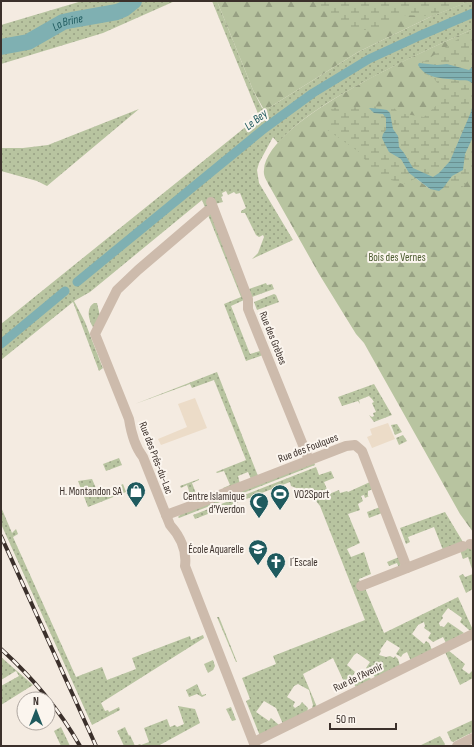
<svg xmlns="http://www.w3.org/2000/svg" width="474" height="747" font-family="'Sofia Sans Condensed',sans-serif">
  <defs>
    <pattern id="grass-dots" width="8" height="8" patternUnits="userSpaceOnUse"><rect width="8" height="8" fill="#b8c4a0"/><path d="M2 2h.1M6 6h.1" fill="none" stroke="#97a083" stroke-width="1.8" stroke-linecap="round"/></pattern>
    <pattern id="forest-firs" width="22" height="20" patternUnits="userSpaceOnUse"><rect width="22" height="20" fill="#b8c4a0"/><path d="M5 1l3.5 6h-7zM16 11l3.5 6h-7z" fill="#97a083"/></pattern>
    <pattern id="wetland-marsh" width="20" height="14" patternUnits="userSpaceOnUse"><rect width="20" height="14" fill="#b8c4a0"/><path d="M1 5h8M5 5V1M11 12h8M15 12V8" fill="none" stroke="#97a083"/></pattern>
    <pattern id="water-rules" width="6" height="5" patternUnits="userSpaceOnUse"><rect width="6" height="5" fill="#7fb0b2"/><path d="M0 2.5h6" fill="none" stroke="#699091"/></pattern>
  </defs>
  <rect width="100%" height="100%" fill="#f4ebe1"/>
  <!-- grass -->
  <g fill="url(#grass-dots)">
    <polygon points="82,1 175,1 103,33 1,64 1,25"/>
    <path d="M212,1H217L253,90L262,108L267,109L358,52L432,16L470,1H473V29C429,49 385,69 344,93C320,107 296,122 278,143L271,135L273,137L259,163L257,170L259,183L293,240L252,259L258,253L264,237L263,235L259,237L256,235L245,213H241V211L246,208L240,193L236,194L234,192L228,195L226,191L222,193L223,196L221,197L223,202L215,204L244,300L231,306L250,354L260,351L263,355L246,361L224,304L241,297L202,200L90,292L74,301L85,322L102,366L103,368L99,371L73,302L1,360V324L259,116Z"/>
    <polygon points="139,109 47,186 37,181 1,171 1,148 23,148 48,145"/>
    <polygon points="266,283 267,285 272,284 274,289 252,297 249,289"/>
    <polygon points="274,294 276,295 279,302 257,310 254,302"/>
    <path d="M94,303H97L100,316L94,329C89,321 85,309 94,303Z"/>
    <polygon points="217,372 258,476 251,479 248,472 238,476 240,484 223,490 223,488 230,485 224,471 217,473 216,472 246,460 214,380 192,388 190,384 135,404"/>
    <polygon points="374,384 392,415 374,422 369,415 372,417 374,416 373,413 376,412 372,403 374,402 372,399 369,396 359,400 360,404 358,401 342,406 338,397"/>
    <polygon points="397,424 402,432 395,435 391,425"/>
    <polygon points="403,435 407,441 399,445 396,438"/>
    <polygon points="119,458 122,465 106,471 103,464"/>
    <polygon points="314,462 315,465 179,518 178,517 181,514"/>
    <polygon points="316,467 319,475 331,471 334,478 324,482 329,494 339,490 340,493 347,491 348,492 370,482 373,489 368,491 368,496 369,496 365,498 364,495 361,496 363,501 358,504 360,510 348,514 360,543 347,549 351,557 364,552 371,574 359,579 361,586 365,588 384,633 458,597 473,630 469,630 460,622 462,618 448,608 442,616 443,618 439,623 440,626 444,627 448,622 464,633 446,643 443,637 433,642 428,638 431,633 424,628 425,626 424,622 418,625 412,634 424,644 426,641 429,643 432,650 411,661 407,652 403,654 401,657 396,654 400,648 387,640 380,650 381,651 379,655 386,657 390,656 394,658 395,656 398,659 400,666 376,678 366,668 370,662 357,653 354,655 347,665 355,672 352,677 359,681 363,676 362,675 364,672 372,680 356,688 353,681 345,684 333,658 303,674 317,707 313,709 312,707 313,705 309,690 298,684 294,686 287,697 295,702 293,706 295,708 300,705 302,702 308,708 307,712 283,724 276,708 264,701 256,712 269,721 271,718 279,725 260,736 246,701 250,699 242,678 276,664 273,656 365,620 320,506 316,501 314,495 291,486 290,482 195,519 193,515"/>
    <polygon points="92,479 99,495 102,495 121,487 121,485 123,484 126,492 88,507 78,481"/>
    <polygon points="199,479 199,480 192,483 198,499 186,503 192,500 187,485 181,488 180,486"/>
    <polygon points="1,507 12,533 16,529 18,534 13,537 76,677 102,667 107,680 136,669 132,658 190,636 191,640 203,635 204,638 101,703 105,711 108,710 109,712 119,707 120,710 92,725 1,524"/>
    <polygon points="380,507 382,513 369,518 367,512"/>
    <polygon points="445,512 463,542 443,550 434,527 408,537 410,542 406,544 400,528"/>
    <polygon points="464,547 473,548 473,572 468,557 463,559 460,550"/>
    <polygon points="399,557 401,564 399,568 397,563 389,566 387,562"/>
    <polygon points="463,574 465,577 473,574 473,589 466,593 459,576"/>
    <polygon points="217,617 219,617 237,662 236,662"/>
    <polygon points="448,650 465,664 462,669 469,674 472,671 473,671 473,678 460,685 445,652"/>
    <polygon points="1,657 33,685 1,705 1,686 19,676 16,671 1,680"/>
    <polygon points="213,660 215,666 213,670 208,673 204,664"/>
    <polygon points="197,684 202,695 206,694 206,695 202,697 197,694 189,697 186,690"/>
    <polygon points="178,706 195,709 200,723 158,746 124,746 117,731 125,727 129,736 130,735 135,746 140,744 141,745 149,742 144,728 167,719 170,727 175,725 177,727 184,724"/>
    <polygon points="231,707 236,720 232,721 226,709"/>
    <polygon points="473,720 473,732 453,742 451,741 447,732"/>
    <polygon points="61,727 70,746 61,746 54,731"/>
    <polygon points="440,736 445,744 444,746 419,746"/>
  </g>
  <!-- forest -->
  <g fill="url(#forest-firs)">
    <polygon points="217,1 470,1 432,16 358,52 267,109 263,108 253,90"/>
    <path d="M473,29V66L456,80L409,173L430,189L473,137V532L460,514L364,343L356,334L319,274L270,187C267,181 263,176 264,170C268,118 429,49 473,29Z"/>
  </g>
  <!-- wetland -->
  <g fill="url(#wetland-marsh)">
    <polygon points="321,1 470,1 432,16 399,15 388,28 353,31 317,4"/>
    <path d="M473,29V174L463,187C455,188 435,191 430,188C425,186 421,181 417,178L403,184L385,178L369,165L359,152L326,129L336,118L330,108L392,106L399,113L424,117L446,96L433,77L425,74L421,71L418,65L419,63H422Z"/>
  </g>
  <!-- plaza -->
  <g fill="#ecdcc8">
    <polygon points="195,398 207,428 161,445 158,439 187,427 178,404"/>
    <polygon points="388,423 395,439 372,448 367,437 372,435 370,429"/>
  </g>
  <!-- water -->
  <g fill="url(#water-rules)">
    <path d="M419,63L437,65L447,64L469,70L473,66V87L472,83C467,79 463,81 457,80C442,78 426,79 418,65Z"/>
    <path d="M473,103V137L465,154L463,170L452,176L443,188L439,191L430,189L409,173L401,159L389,152L382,138L383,134L386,130V118L383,114L374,113L369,108C375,108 381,109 387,110L390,113L393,129L398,136L399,147L404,153L413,168L433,177L439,173L450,161L471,112Z"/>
  </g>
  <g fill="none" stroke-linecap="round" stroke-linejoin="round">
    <!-- canal -->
    <g stroke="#7fb0b2" stroke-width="9">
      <polyline points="77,282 265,128 313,93 369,59 419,36 473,13"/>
      <polyline points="1,344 65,291"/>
    </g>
    <!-- river -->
    <path stroke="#7fb0b2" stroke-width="16" id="s1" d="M1,47L28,42L63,22L72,20L117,12L124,9L134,1"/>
    <!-- minor -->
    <g stroke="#cdbbac" stroke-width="10">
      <polyline points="211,202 248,299 248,309 309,460"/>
      <path d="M207,211L138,270L117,290L95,334L129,419C131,432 135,447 143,457L170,525C180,536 187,551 185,566L255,746"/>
      <polyline points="166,515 199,503 346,446 355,445 362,451 407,568"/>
      <polyline points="470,544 473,545"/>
      <polyline points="361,586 463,546"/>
      <polyline points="254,742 473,634"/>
      <polyline points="457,746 473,738"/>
    </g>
    <!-- rail casing -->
    <g stroke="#3b302b" stroke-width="4">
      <g id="rail">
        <polyline points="1,536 96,746"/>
        <path d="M1,649C32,677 59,709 80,746"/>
      </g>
    </g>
    <!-- rail -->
    <use href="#rail" stroke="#fbf5ee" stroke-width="2.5" stroke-dasharray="8" stroke-linecap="butt"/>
  </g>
  <!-- icons -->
  <defs>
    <g id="shop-pin" transform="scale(1)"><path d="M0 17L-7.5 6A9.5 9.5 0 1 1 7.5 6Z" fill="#1f5a5e" stroke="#fbf5ee"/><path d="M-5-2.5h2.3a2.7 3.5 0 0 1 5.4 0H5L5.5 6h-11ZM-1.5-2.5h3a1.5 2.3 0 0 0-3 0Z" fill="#fff"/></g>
    <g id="stadium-pin" transform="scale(1)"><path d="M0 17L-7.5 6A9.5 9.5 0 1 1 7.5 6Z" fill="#1f5a5e" stroke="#fbf5ee"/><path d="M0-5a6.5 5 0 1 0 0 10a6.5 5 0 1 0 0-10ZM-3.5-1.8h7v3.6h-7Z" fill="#fff"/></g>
    <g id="mosque-pin" transform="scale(1)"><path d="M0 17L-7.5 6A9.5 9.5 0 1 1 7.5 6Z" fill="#1f5a5e" stroke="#fbf5ee"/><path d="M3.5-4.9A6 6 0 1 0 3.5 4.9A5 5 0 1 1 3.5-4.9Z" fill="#fff"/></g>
    <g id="school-pin" transform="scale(1)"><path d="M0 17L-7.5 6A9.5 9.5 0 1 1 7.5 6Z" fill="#1f5a5e" stroke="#fbf5ee"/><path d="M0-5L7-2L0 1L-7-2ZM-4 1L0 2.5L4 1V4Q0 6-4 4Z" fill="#fff"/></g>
    <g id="church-pin" transform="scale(1)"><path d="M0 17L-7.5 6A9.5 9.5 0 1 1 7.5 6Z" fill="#1f5a5e" stroke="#fbf5ee"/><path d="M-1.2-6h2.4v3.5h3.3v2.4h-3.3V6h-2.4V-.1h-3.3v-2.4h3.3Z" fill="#fff"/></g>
  </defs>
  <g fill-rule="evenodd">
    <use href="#shop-pin" x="136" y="491"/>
    <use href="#stadium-pin" x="280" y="494"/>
    <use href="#mosque-pin" x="259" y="502"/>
    <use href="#school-pin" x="258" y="549"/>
    <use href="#church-pin" x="276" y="562"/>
  </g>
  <g text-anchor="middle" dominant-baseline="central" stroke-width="4" stroke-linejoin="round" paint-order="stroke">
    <!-- park labels -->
    <g font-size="11" fill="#4a5a2e" stroke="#fbf5ee">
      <text x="397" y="257">Bois des Vernes</text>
    </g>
    <!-- street labels -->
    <g font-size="11" fill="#3b302b" stroke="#fbf5ee">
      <text transform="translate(273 338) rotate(68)">Rue des Grèbes</text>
      <text transform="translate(308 448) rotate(-21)">Rue des Foulques</text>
      <text transform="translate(156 458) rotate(69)">Rue des Prés-du-Lac</text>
      <text transform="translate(358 677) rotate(-26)">Rue de l'Avenir</text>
    </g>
    <!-- poi labels -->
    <g font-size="11" fill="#3b302b" stroke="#fbf5ee" text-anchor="end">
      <text x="122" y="491">H. Montandon SA</text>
      <text x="294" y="494" text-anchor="start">VO2Sport</text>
      <text x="245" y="496">Centre Islamique<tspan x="245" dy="13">d'Yverdon</tspan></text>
      <text x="244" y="549">École Aquarelle</text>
      <text x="290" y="562" text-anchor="start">l´Escale</text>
    </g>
    <!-- water labels -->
    <g font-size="12" font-style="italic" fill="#1f5a5e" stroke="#fbf5ee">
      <text stroke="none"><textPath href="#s1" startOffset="72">La Brine</textPath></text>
      <text transform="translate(256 120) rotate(-38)">Le Bey</text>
    </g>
  </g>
  <!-- border -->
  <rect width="474" height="747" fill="none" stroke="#3b302b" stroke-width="4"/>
  <!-- north arrow -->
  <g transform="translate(36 711)"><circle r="19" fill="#fbf5ee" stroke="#aea6a0"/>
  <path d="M0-3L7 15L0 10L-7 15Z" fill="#1f5a5e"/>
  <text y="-6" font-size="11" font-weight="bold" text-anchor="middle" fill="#3b302b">N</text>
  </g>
  <!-- scale -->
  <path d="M330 723v6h66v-6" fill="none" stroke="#3b302b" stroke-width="2"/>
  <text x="336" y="723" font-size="12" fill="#3b302b" stroke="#fbf5ee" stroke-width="3" paint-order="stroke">50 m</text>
</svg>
